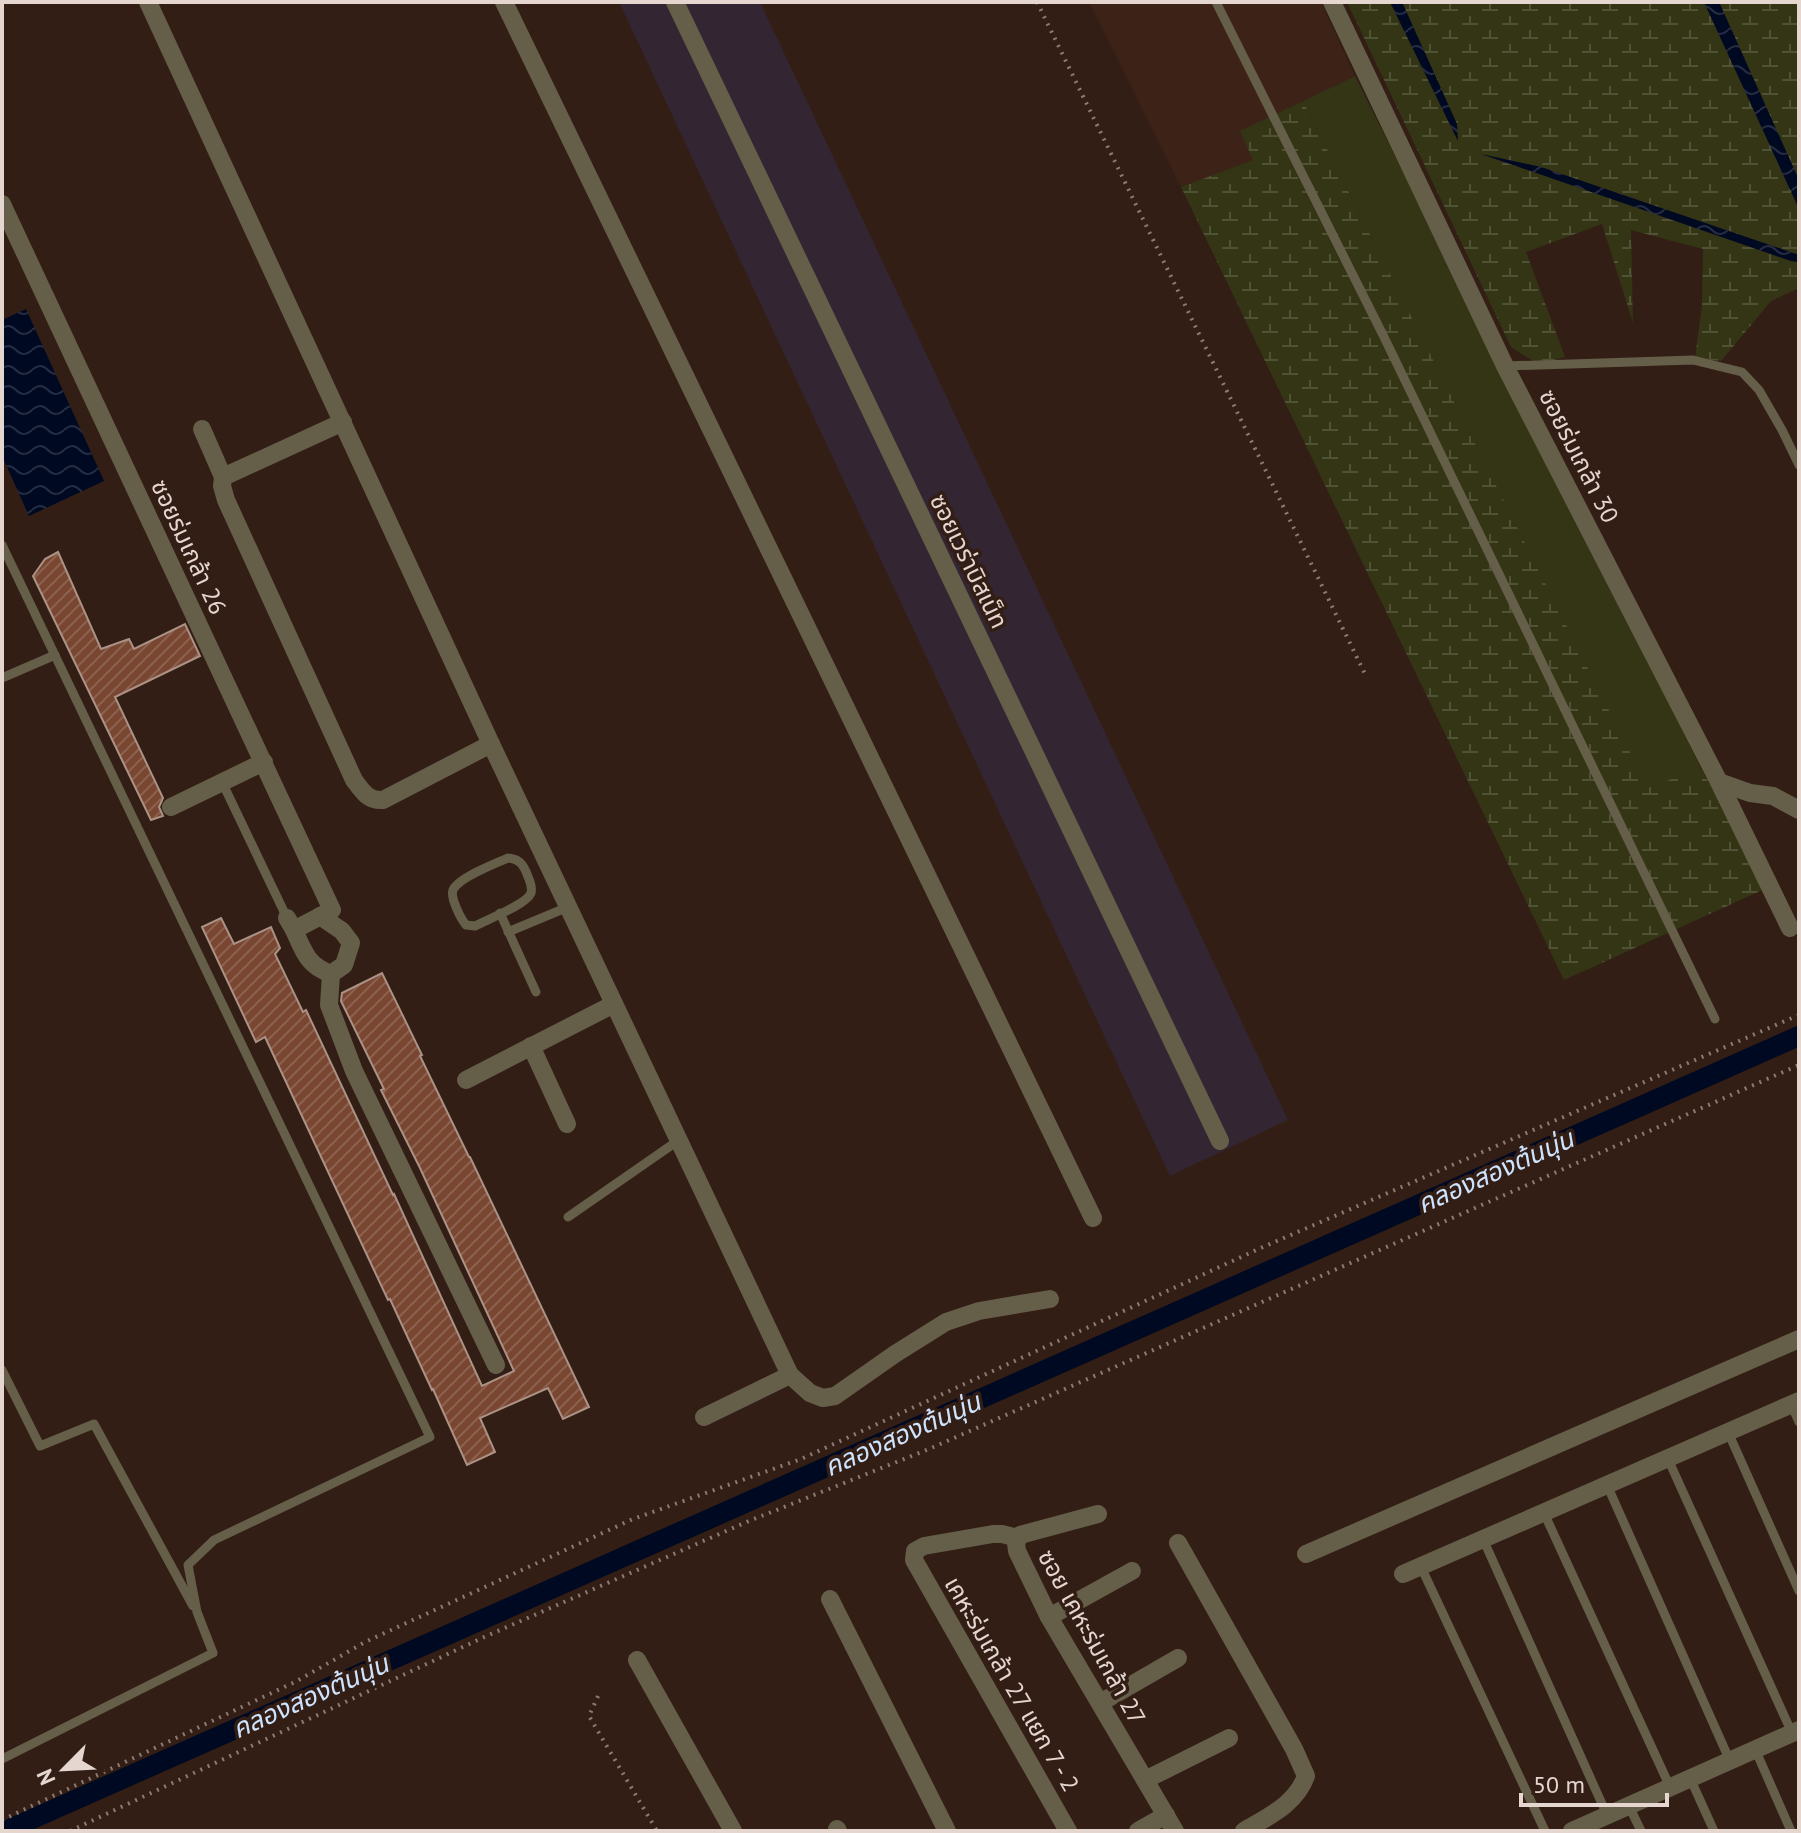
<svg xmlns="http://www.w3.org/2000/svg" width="1801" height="1833" font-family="'PT Sans','Noto Sans Thai',sans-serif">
  <defs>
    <pattern id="wetland-marsh" width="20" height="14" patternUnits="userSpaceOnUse" patternTransform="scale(2)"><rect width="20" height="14" fill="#333515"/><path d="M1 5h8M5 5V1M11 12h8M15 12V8" fill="none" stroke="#505236"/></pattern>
    <pattern id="water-waves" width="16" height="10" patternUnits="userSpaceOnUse" patternTransform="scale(2)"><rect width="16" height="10" fill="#000922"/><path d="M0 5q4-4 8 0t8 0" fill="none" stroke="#252c41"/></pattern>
    <pattern id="building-hatch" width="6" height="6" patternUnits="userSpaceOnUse" patternTransform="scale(2)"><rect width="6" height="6" fill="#794731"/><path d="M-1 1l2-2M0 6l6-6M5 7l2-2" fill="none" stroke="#8c614e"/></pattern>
  </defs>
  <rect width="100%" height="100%" fill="#321e15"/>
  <!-- commercial -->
  <polygon fill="#332632" points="619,2 760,2 1288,1120 1170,1176"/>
  <!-- built -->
  <polygon fill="#3d2217" points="1089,2 1321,2 1355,76 1240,131 1254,160 1181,187"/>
  <!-- grass -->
  <polygon fill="#333515" points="1355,76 1701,768 1648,789 1303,101"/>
  <!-- wetland -->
  <g fill="url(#wetland-marsh)">
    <polygon points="1347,2 1390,2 1457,139 1457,124 1402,2 1704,2 1799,209 1799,255 1541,167 1491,157 1791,261 1799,262 1799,288 1771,301 1721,361 1695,358 1702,305 1703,249 1631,230 1633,323 1602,224 1526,252 1565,357 1538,364 1511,347"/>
    <polygon points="1719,2 1799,2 1799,180"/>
    <polygon points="1303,101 1648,788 1701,768 1767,888 1564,980 1181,187 1253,160 1240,131"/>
  </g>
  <!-- water -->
  <g fill="url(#water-waves)">
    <polygon points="1390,2 1402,2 1457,124 1458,141"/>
    <polygon points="1704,2 1719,2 1799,180 1799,209"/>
    <polygon points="1481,154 1541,167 1799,255 1799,262 1791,261"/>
    <polygon points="26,309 104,481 29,516 2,456 2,320"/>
  </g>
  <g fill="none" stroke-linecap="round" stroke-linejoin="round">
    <!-- canal -->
    <polyline stroke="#000922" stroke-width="20" points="5,1831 1799,1036"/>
  </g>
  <!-- building -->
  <g fill="url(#building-hatch)" stroke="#ac9286" stroke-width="2">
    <polygon points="58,552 101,649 129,639 134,649 185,624 200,656 115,697 163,798 159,807 163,816 151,820 33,576 45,559"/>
    <polygon points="221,918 234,944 271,927 280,948 275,954 303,1012 306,1010 393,1195 394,1194 482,1386 514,1371 420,1168 381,1090 384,1089 341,1001 342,993 382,973 422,1055 420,1056 469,1157 470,1157 589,1407 563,1419 548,1388 480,1418 495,1452 467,1465 433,1389 432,1390 390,1299 388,1300 265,1037 256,1042 202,927"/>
  </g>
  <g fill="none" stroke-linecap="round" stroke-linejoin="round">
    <!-- path -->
    <g stroke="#8c7a73" stroke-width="4" stroke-dasharray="2 6" stroke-linecap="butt">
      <polyline points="1037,2 1366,676"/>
      <polyline points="598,1696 589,1716 657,1831"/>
      <polyline points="2,1820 297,1681 365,1642 633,1519 801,1459 1263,1247 1799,1015"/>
      <polyline points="70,1831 482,1638 749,1521 929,1449 1799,1065"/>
    </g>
    <!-- service -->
    <g stroke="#655e48" stroke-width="9">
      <polyline points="1216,2 1383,335 1715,1019"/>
      <polyline points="1505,366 1693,360 1742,372 1759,390 1782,430 1799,465"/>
      <polyline points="2,545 430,1437 214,1540 188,1565 197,1612 213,1653 2,1759"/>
      <polyline points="2,678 55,655"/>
      <polyline points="222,782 287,918"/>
      <path d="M508,858C519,859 523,864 527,874C529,880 533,886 531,893C526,905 488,919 475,926L466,925C461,919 450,898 453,890C458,878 496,863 508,858Z"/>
      <polyline points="500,913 536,992"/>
      <polyline points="508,932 568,907"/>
      <polyline points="568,1217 679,1140"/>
      <polyline points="2,1370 40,1446 94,1424 193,1606"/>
      <polyline points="1791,1404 1799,1422"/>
      <polyline points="1728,1432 1799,1591"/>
      <polyline points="1668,1459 1792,1733"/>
      <polyline points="1607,1485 1730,1761"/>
      <polyline points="1544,1513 1670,1787"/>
      <polyline points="1483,1539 1607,1815"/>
      <polyline points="1421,1567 1545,1831"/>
      <polyline points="1755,1749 1791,1831"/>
      <polyline points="1690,1778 1714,1831"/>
      <polyline points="1629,1806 1641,1831"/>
    </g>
    <!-- minor -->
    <g stroke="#655e48" stroke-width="18">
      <polyline points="148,2 491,744 790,1375 810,1393 823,1398 835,1396 895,1354 946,1322 979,1311 1050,1299"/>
      <polyline points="504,2 1093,1218"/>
      <polyline points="675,2 1220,1141"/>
      <polyline points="1332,2 1505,366 1719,782 1790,928"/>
      <polyline points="2,204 332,910 294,930 287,918"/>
      <path d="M343,422L223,477L222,486L226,500L354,780C363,792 368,801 383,800L491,744"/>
      <polyline points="202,429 223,477"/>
      <polyline points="1719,782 1750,793 1773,796 1799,810"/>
      <polyline points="171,807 264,762"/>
      <path d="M294,930C304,952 307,965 331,974L344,965L351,943L342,931L320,916"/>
      <polyline points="331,974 329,1005 354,1071 496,1365"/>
      <polyline points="531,1046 567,1124"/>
      <polyline points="466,1080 614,1004"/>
      <polyline points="704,1417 790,1375"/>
      <polyline points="1098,1514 1020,1535 1016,1543 1017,1551 1049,1617 1175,1831"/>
      <polyline points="1018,1538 1002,1534 993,1534 924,1546 915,1551 914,1560 1068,1831"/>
      <path d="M1178,1543L1294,1749L1306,1776C1296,1804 1269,1816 1244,1831"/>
      <polyline points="1306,1554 1799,1339"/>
      <polyline points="1403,1574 1799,1401"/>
      <polyline points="830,1599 947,1831"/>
      <polyline points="1049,1617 1132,1571"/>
      <polyline points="637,1660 733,1831"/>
      <polyline points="1100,1703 1178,1658"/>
      <polyline points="1145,1780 1229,1738"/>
      <polyline points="837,1829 838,1831"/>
      <polyline points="1138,1831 1166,1815"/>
      <polyline points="1572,1831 1799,1730"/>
    </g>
  </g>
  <g text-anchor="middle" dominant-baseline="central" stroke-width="7" stroke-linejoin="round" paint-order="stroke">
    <!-- street labels -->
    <g font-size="24" fill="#e5d6d0" stroke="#321e15">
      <text transform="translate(1579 456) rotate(63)">ซอยร่มเกล้า 30</text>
      <text transform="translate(189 547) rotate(65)">ซอยร่มเกล้า 26</text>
      <text transform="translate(969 561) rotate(64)">ซอยเวร่าบิสเน็ท</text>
      <text transform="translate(1092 1637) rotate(61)">ซอย เคหะร่มเกล้า 27</text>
      <text transform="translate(1012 1684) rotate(60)">เคหะร่มเกล้า 27 แยก 7 - 2</text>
    </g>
    <!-- water labels -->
    <g font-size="26" font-style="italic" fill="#cee4fe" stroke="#321e15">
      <text transform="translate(1495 1171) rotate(-24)">คลองสองต้นนุ่น</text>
      <text transform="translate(902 1434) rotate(-24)">คลองสองต้นนุ่น</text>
      <text transform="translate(310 1696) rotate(-24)">คลองสองต้นนุ่น</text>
    </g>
  </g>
  <!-- border -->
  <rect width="1801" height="1833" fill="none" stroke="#e5d6d0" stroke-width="8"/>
  <!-- north arrow -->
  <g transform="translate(64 1769) rotate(246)" stroke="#321e15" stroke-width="6" paint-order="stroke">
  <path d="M0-6L14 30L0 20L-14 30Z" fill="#e5d6d0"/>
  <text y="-12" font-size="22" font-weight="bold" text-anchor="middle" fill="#e5d6d0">N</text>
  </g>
  <!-- scale -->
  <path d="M1521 1793v12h146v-12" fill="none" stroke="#e5d6d0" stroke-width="4"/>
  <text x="1533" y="1793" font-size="24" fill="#e5d6d0" stroke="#321e15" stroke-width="6" paint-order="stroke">50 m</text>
</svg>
